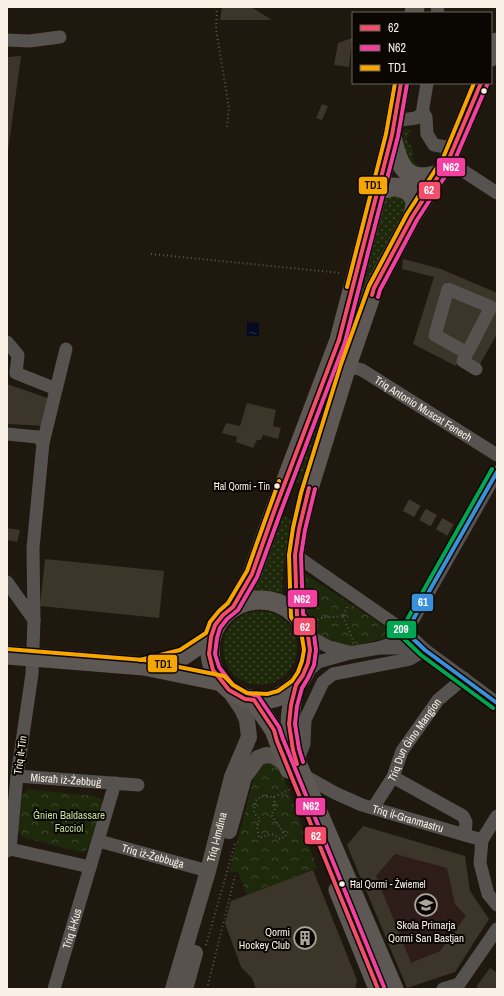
<svg xmlns="http://www.w3.org/2000/svg" width="504" height="996" font-family="'Archivo Narrow',sans-serif">
  <defs>
    <pattern id="grass-dots" width="8" height="8" patternUnits="userSpaceOnUse"><rect width="8" height="8" fill="#1e280a"/><path d="M2 2h.1M6 6h.1" fill="none" stroke="#3f482e" stroke-width="1.8" stroke-linecap="round"/></pattern>
    <pattern id="park-crowns" width="20" height="18" patternUnits="userSpaceOnUse"><rect width="20" height="18" fill="#1e280a"/><path d="M2 6a3 3 0 1 1 6 0M12 15a3 3 0 1 1 6 0" fill="none" stroke="#3f482e"/></pattern>
    <pattern id="water-ripples" width="26" height="14" patternUnits="userSpaceOnUse"><rect width="26" height="14" fill="#030a21"/><path d="M2 4q2-2 4 0t4 0M15 11q2-2 4 0t4 0" fill="none" stroke="#282e41"/></pattern>
  </defs>
  <rect width="100%" height="100%" fill="#1e180e"/>
  <!-- education -->
  <polygon fill="#2e1c19" points="363,826 465,856 470,891 489,919 455,972 407,988 347,845"/>
  <!-- grass -->
  <g fill="url(#grass-dots)">
    <polygon points="406,128 411,131 407,136 408,142 413,148 413,160 418,165 432,172 420,174 404,154 403,132"/>
    <polygon points="396,194 407,202 408,209 301,484 296,481 343,353 384,201 388,196"/>
    <polygon points="283,516 292,520 283,568 282,594 267,590 253,591"/>
    <circle cx="260" cy="648" r="37"/>
  </g>
  <!-- park -->
  <g fill="url(#park-crowns)">
    <polygon points="305,574 398,635 345,648 318,635 306,613"/>
    <polygon points="273,762 281,769 317,868 247,895 238,872 229,872 255,774 264,764"/>
    <polygon points="28,789 93,796 102,799 102,806 89,847 85,851 79,852 22,837 18,831 23,794"/>
  </g>
  <!-- water -->
  <polygon fill="url(#water-ripples)" points="247,322 259,323 259,336 247,336"/>
  <!-- building -->
  <g fill="#3c3529" fill-rule="evenodd">
    <polygon points="222,7 251,7 272,20 220,20"/>
    <polygon points="352,38 349,67 334,65 338,43"/>
    <polygon points="21,56 8,151 7,151 8,57"/>
    <polygon points="322,104 328,106 322,120 316,118"/>
    <polygon points="403,259 441,269 497,293 497,334 480,364 469,357 495,304 446,282 428,335 432,339 463,355 456,366 413,344 434,277 402,269"/>
    <polygon points="451,296 485,309 465,347 439,332"/>
    <polygon points="7,384 50,399 46,426 7,424"/>
    <polygon points="247,403 276,410 273,426 281,428 278,439 263,435 261,440 257,440 253,448 236,442 237,437 222,433 226,423 240,426"/>
    <polygon points="7,528 20,530 17,542 7,540"/>
    <polygon points="45,559 164,571 159,618 40,606"/>
    <path d="M363,826L465,856L470,891L489,919L455,972L407,988L364,885L361,887L358,880L361,879L347,845ZM395,854L447,868L455,904L466,916L440,951L411,963L376,876Z"/>
    <polygon points="313,870 357,980 355,989 256,989 252,978 241,967 225,923 231,901"/>
    <polygon points="490,968 497,973 497,989 480,989 476,987"/>
  </g>
  <g fill="none" stroke-linecap="round" stroke-linejoin="round">
    <!-- minor-tunnel -->
    <polyline stroke="#3f392e" stroke-width="13" stroke-dasharray="13 6" stroke-linecap="butt" points="406,505 461,536"/>
    <!-- path -->
    <g stroke="#5b5753" stroke-width="2" stroke-dasharray="1 3" stroke-linecap="butt">
      <polyline points="217,7 216,29 229,108 227,127"/>
      <polyline points="151,254 341,273"/>
      <polyline points="343,615 348,606"/>
      <path d="M310,623L324,617H336L343,615C345,625 351,632 353,641"/>
      <polyline points="274,797 275,809 271,815 286,836 280,839 272,834 259,838 257,826 260,819 254,813 255,801 262,796 274,797 291,789"/>
      <circle cx="59" cy="821" r="7"/>
      <polyline points="206,945 235,844"/>
      <polyline points="207,989 235,876"/>
    </g>
    <!-- minor -->
    <g stroke="#56524f" stroke-width="13">
      <polyline points="437,13 438,7"/>
      <polyline points="7,40 29,41 60,37"/>
      <polyline points="423,112 426,117 427,134 434,145 453,148"/>
      <polyline points="394,121 416,118 422,114 427,83"/>
      <polyline points="448,161 497,193"/>
      <polyline points="7,342 18,355 16,373 56,389"/>
      <polyline points="467,353 435,335 448,289 491,307 463,361 476,369"/>
      <path id="s1" d="M347,366L362,370L497,455"/>
      <polyline points="7,434 38,437 43,443 33,548 34,620 32,674 17,776 10,849 7,851"/>
      <polyline points="43,443 66,349"/>
      <polyline points="295,555 406,632 425,650 497,703"/>
      <polyline points="7,582 34,620"/>
      <polyline points="308,636 329,647 349,652"/>
      <polyline points="379,648 397,642 406,632 497,472"/>
      <polyline points="303,675 318,662 350,653 379,648 408,648 425,650"/>
      <polyline points="297,762 304,744 305,720 323,682 333,674 410,659 425,650"/>
      <path id="s2" d="M303,775L335,793L362,805L482,840"/>
      <path id="s3" d="M17,776L138,785"/>
      <polyline points="393,777 463,816 466,822 465,835"/>
      <path id="s4" d="M373,808L393,777L402,751L438,700L464,678"/>
      <polyline points="497,816 482,840 480,863 488,894 497,905"/>
      <path id="s5" d="M99,841L208,871"/>
      <polyline points="10,849 90,867"/>
      <path id="s6" d="M54,989L115,783"/>
      <polyline points="443,989 459,984 497,929"/>
    </g>
    <!-- major -->
    <g stroke="#58524e" stroke-width="16">
      <polyline points="229,831 244,777 258,758 266,755 274,756 286,764"/>
      <path id="s7" d="M173,989L208,871L232,777L249,737L247,720L242,709L229,690"/>
      <polyline points="185,989 195,953"/>
    </g>
    <!-- highway -->
    <g stroke="#5e5854" stroke-width="19">
      <polyline points="414,13 415,7"/>
      <polyline points="491,57 497,42"/>
      <path d="M392,136C398,165 406,186 440,173"/>
      <path d="M378,191C390,187 399,184 409,192C413,196 415,199 415,204C415,208 413,213 412,217"/>
      <circle cx="260" cy="650" r="50"/>
      <polyline points="233,607 252,574 275,509 339,340 378,191 392,135 401,83"/>
      <polyline points="297,616 295,555 299,529 307,495 347,366 374,288 412,217 448,161 481,83"/>
      <polyline points="7,655 144,666 222,682"/>
      <polyline points="149,665 183,656 211,637"/>
      <path d="M296,685C288,717 288,732 297,763L394,989"/>
      <polyline points="254,700 274,730 289,769"/>
      <polyline points="338,890 378,989"/>
    </g>
    <!-- bus-1 casing -->
    <g stroke="#0a0602" stroke-width="7">
      <g id="bus-1">
        <polyline points="372,295 374,288 412,217 448,161 481,83"/>
        <polyline points="297,764 293,750 289,724 291,705 296,685 303,675 308,663 310,650 308,636 304,625 297,616 295,555 299,529 309,488"/>
        <polyline points="378,989 277,741 274,730 254,700 245,699 229,690 213,670 209,654 211,637 215,625 223,615 233,607 252,574 275,509 339,340 392,135 401,83"/>
      </g>
    </g>
    <!-- bus-2 casing -->
    <g stroke="#0a0602" stroke-width="7">
      <g id="bus-2">
        <polyline points="378,297 380,290 417,220 453,164 487,85"/>
        <polyline points="303,762 299,749 295,724 297,706 302,688 308,678 314,665 316,650 314,635 310,623 303,614 301,555 305,530 315,489"/>
        <polyline points="384,987 283,739 279,727 258,696 247,693 233,685 219,667 215,654 217,638 220,628 227,619 238,610 257,577 281,511 345,342 398,136 407,84"/>
      </g>
    </g>
    <!-- bus-3 casing -->
    <g stroke="#0a0602" stroke-width="7">
      <g id="bus-3">
        <polyline points="347,287 386,134 395,83"/>
        <polyline points="7,649 144,660 224,676 233,685 247,693 267,694 278,691 292,681 298,672 302,661 304,650 302,637 299,628 291,617 289,555 293,528 301,493 341,364 369,286 407,214 443,158 474,83"/>
        <polyline points="140,660 180,650 206,633 210,622 219,611 228,603 247,571 279,481"/>
      </g>
    </g>
    <!-- bus-4 casing -->
    <g stroke="#0a0602" stroke-width="7">
      <polyline id="bus-4" points="497,472 406,632 425,650 497,703"/>
    </g>
    <!-- bus-5 casing -->
    <g stroke="#0a0602" stroke-width="7">
      <polyline id="bus-5" points="492,469 400,632 401,636 421,655 493,708"/>
    </g>
    <!-- bus-1 -->
    <use href="#bus-1" stroke="#f44d6c" stroke-width="4"/>
    <!-- bus-2 -->
    <use href="#bus-2" stroke="#f240a1" stroke-width="4"/>
    <!-- bus-3 -->
    <use href="#bus-3" stroke="#f7a600" stroke-width="4"/>
    <!-- bus-4 -->
    <use href="#bus-4" stroke="#3a90db" stroke-width="4"/>
    <!-- bus-5 -->
    <use href="#bus-5" stroke="#00a651" stroke-width="4"/>
  </g>
  <!-- icons -->
  <defs>
    <g id="school-ring" transform="scale(1.15)"><circle r="9.5" fill="#0a0602" stroke="#aca59a" stroke-width="1.5"/><path d="M0-5L7-2L0 1L-7-2ZM-4 1L0 2.5L4 1V4Q0 6-4 4Z" fill="#aca59a"/></g>
    <g id="building-ring" transform="scale(1.15)"><circle r="9.5" fill="#0a0602" stroke="#aca59a" stroke-width="1.5"/><path d="M-4-6H4V6H1V3H-1V6H-4ZM-2.5-4.3h1.7v1.8h-1.7ZM.8-4.3h1.7v1.8H.8ZM-2.5-1h1.7V.8h-1.7ZM.8-1h1.7V.8H.8Z" fill="#aca59a"/></g>
  </defs>
  <g fill-rule="evenodd">
    <use href="#school-ring" x="426" y="905"/>
    <use href="#building-ring" x="305" y="938"/>
  </g>
  <!-- markers -->
  <g fill="#f9f1e6" stroke="#0a0602" stroke-width="1.5">
    <circle cx="484" cy="91" r="3.5"/>
    <circle cx="277" cy="486" r="3.5"/>
    <circle cx="342" cy="884" r="3.5"/>
  </g>
  <g text-anchor="middle" dominant-baseline="central" stroke-width="4" stroke-linejoin="round" paint-order="stroke">
    <!-- bus labels -->
    <g font-size="10" fill="#f9f1e6" stroke="#0a0602" text-anchor="end">
      <text x="270" y="486">Ħal Qormi - Tin</text>
      <text x="350" y="884" text-anchor="start">Ħal Qormi - Żwiemel</text>
    </g>
    <!-- street labels -->
    <g font-size="11" fill="#f9f1e6" stroke="#0a0602">
      <text stroke="none"><textPath href="#s1" startOffset="88">Triq Antonio Muscat Fenech</textPath></text>
      <text stroke="none"><textPath href="#s4" startOffset="80">Triq Dun Ġino Mangion</textPath></text>
      <text transform="translate(20 755) rotate(-82)">Triq it-Tin</text>
      <text stroke="none"><textPath href="#s3" startOffset="49">Misraħ iż-Żebbuġ</textPath></text>
      <text stroke="none"><textPath href="#s2" startOffset="114">Triq il-Granmastru</textPath></text>
      <text stroke="none"><textPath href="#s7" startOffset="158">Triq l-Imdina</textPath></text>
      <text stroke="none"><textPath href="#s5" startOffset="56">Triq iż-Żebbuġa</textPath></text>
      <text stroke="none"><textPath href="#s6" startOffset="63">Triq il-Kus</textPath></text>
    </g>
    <!-- park labels -->
    <g font-size="11" fill="#c3df9d" stroke="#0a0602">
      <text x="69" y="815">Ġnien Baldassare<tspan x="69" dy="13">Facciol</tspan></text>
    </g>
    <!-- poi labels -->
    <g font-size="11" fill="#f9f1e6" stroke="#0a0602">
      <text x="426" y="925">Skola Primarja<tspan x="426" dy="13">Qormi San Bastjan</tspan></text>
      <text x="290" y="932" text-anchor="end">Qormi<tspan x="290" dy="13">Hockey Club</tspan></text>
    </g>
  </g>
  <g stroke="#0a0602" stroke-width="1.5">
    <rect x="436" y="157" width="30" height="20" rx="4" fill="#f240a1"/>
    <rect x="358" y="176" width="30" height="19" rx="4" fill="#f7a600"/>
    <rect x="418" y="181" width="23" height="19" rx="4" fill="#f44d6c"/>
    <rect x="287" y="589" width="31" height="19" rx="4" fill="#f240a1"/>
    <rect x="411" y="593" width="23" height="19" rx="4" fill="#3a90db"/>
    <rect x="293" y="617" width="23" height="19" rx="4" fill="#f44d6c"/>
    <rect x="386" y="620" width="31" height="19" rx="4" fill="#00a651"/>
    <rect x="147" y="654" width="31" height="19" rx="4" fill="#f7a600"/>
    <rect x="295" y="797" width="31" height="19" rx="4" fill="#f240a1"/>
    <rect x="304" y="826" width="23" height="19" rx="4" fill="#f44d6c"/>
  </g>
  <g font-size="11" text-anchor="middle" font-weight="bold" fill="#fff">
    <text x="451" y="171">N62</text>
    <text x="429" y="194">62</text>
    <text x="302" y="603">N62</text>
    <text x="423" y="606">61</text>
    <text x="305" y="631">62</text>
    <text x="401" y="633">209</text>
    <text x="311" y="810">N62</text>
    <text x="316" y="840">62</text>
  </g>
  <g font-size="11" text-anchor="middle" font-weight="bold" fill="#111">
    <text x="373" y="189">TD1</text>
    <text x="163" y="668">TD1</text>
  </g>
  <!-- border -->
  <rect width="504" height="996" fill="none" stroke="#f9f1e6" stroke-width="16"/>
  <!-- legend -->
  <rect x="352" y="12" width="140" height="72" fill="#0a0602" stroke="#6a645d"/>
  <rect x="360" y="25" width="20" height="6" fill="#f44d6c" stroke="#6a645d"/>
  <text x="388" y="32" font-size="12" fill="#f9f1e6">62</text>
  <rect x="360" y="45" width="20" height="6" fill="#f240a1" stroke="#6a645d"/>
  <text x="388" y="52" font-size="12" fill="#f9f1e6">N62</text>
  <rect x="360" y="65" width="20" height="6" fill="#f7a600" stroke="#6a645d"/>
  <text x="388" y="72" font-size="12" fill="#f9f1e6">TD1</text>
</svg>
